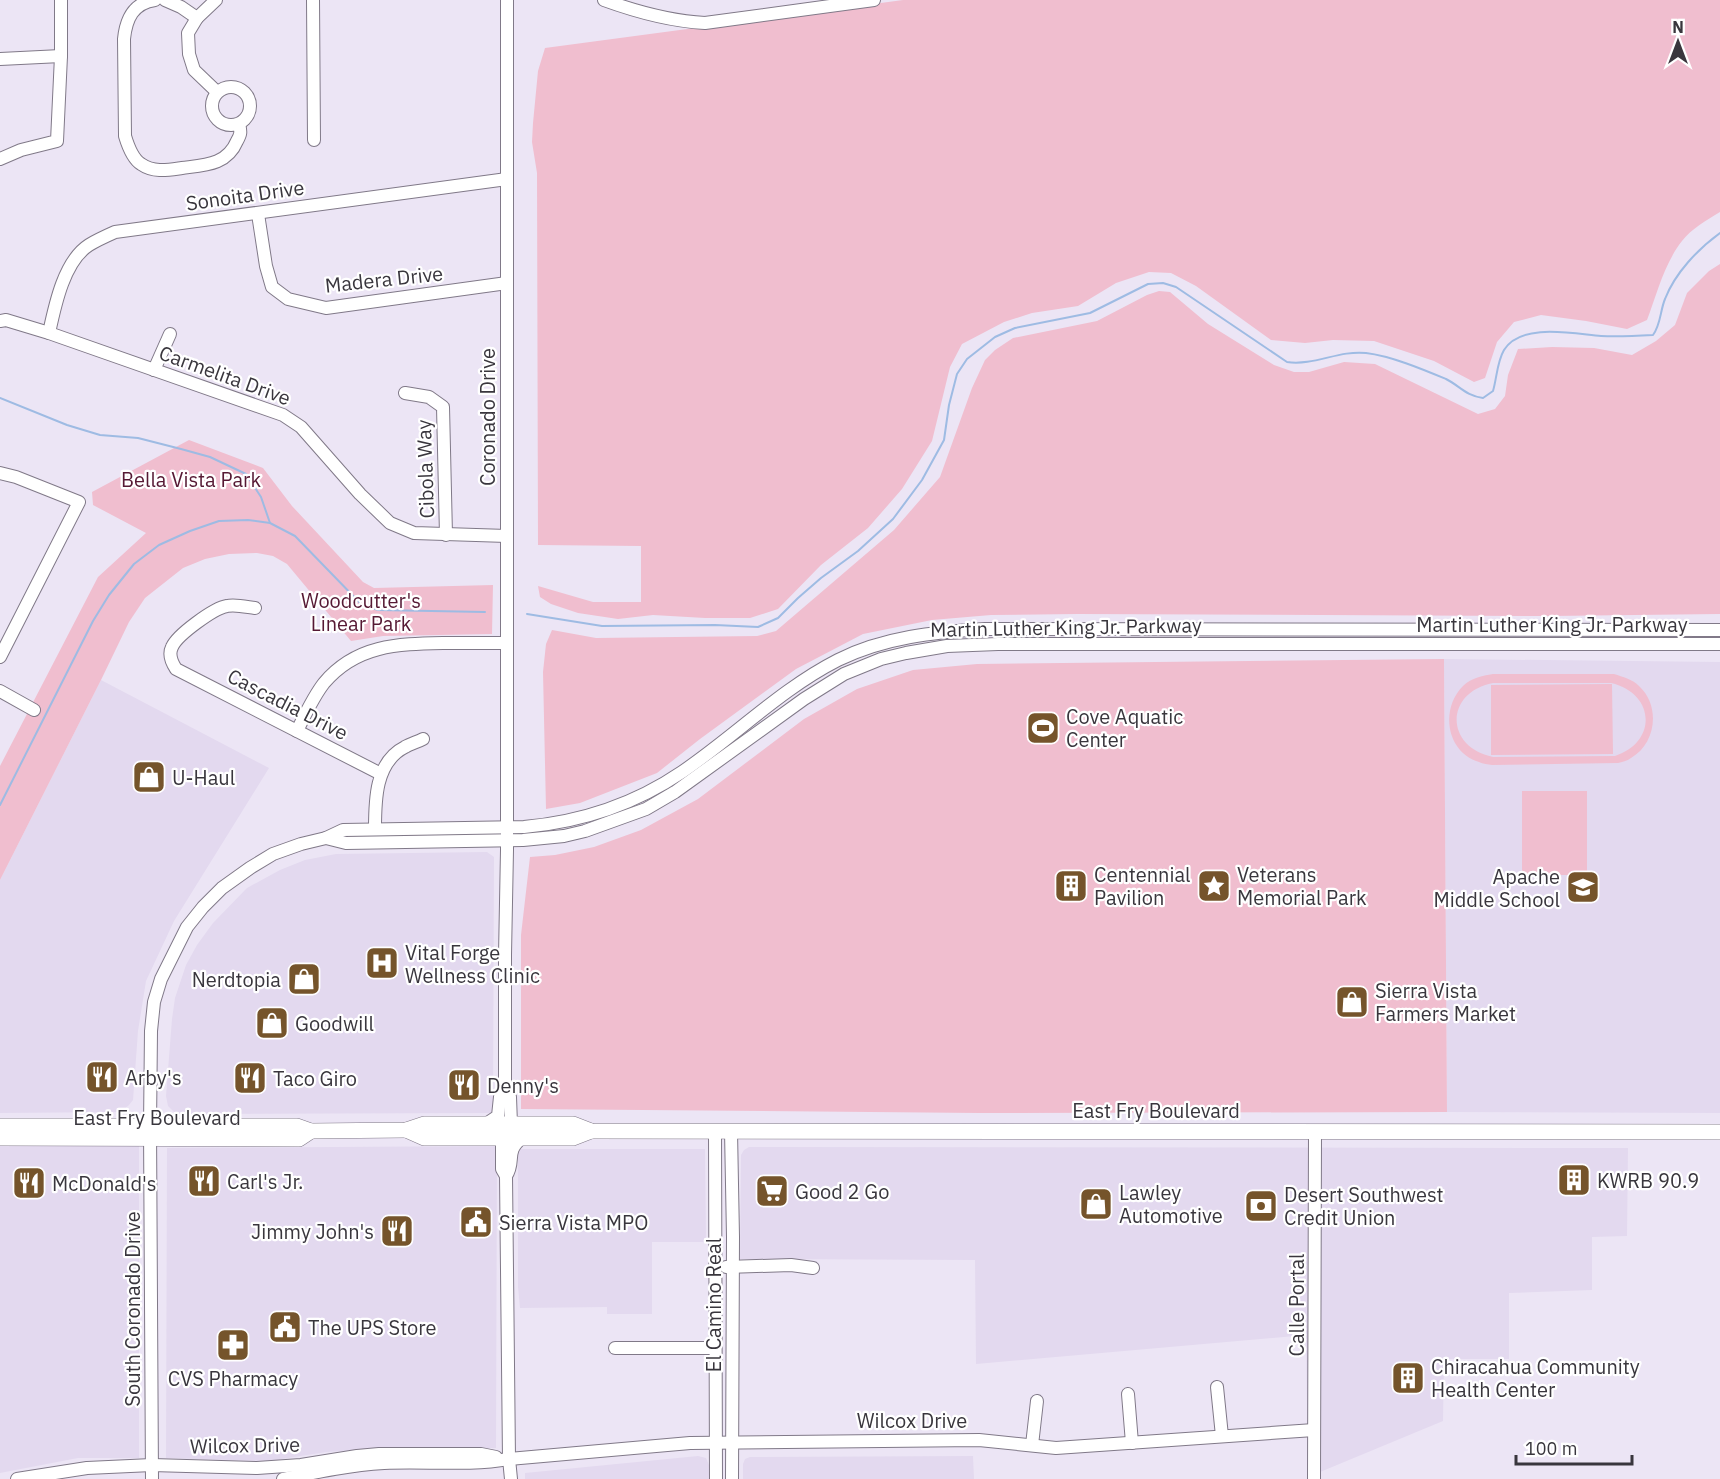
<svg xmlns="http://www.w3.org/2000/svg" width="1720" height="1479" font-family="'IBM Plex Sans',sans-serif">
  <rect width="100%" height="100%" fill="#ece5f5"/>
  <!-- built -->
  <g fill="#e3d9ef">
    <polygon points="1444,659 1720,662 1720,1113 1447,1112"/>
    <polygon points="101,680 269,768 174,921 146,981 138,1031 133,1100 129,1105 121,1112 0,1113 0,880"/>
    <polygon points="487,852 494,857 493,1113 176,1114 168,1106 166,1096 172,1019 175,998 186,965 197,945 213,923 247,888 280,870 305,860 336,854"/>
    <polygon points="0,1144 139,1145 139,1458 78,1458 0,1473"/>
    <polygon points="497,1146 496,1448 387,1448 327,1452 268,1461 166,1458 167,1148"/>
    <polygon points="749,1147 1628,1148 1627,1236 1592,1237 1592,1290 1509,1293 1509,1359 1444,1359 1443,1421 1308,1477 1306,1335 976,1364 975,1260 740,1259 741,1155 744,1150"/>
    <polygon points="518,1149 705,1149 706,1242 652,1242 652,1314 607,1314 607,1307 520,1308 518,1287"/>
    <polygon points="698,1456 706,1458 709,1465 709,1479 525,1479 525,1473"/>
    <polygon points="973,1456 974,1479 743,1479 743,1464 745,1459 750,1457"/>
  </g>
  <!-- green -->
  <g fill="#f0becf" fill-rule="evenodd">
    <path d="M903,0H1720V212C1707,220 1691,229 1682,241C1664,264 1657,294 1647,320L1627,329L1586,321L1541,315L1514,322L1497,342L1485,378L1474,382L1434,361L1374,341L1333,340L1305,343L1271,340L1196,286L1171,273L1149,272L1116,283L1078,306L1032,313L1004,322L962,344L950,367L932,441L902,489L868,528L821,565L778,609L750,618H705L653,615L618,619L578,613L551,604L540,597L538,586L593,602H641V546L538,545L537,173L532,142L533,123L538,71L545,48Z"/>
    <polygon points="1720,264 1720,614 1550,616 1078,614 991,615 932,620 863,634 796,669 700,739 657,773 580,803 546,809 543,672 546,644 552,630 596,638 757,636 776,631 894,530 940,477 972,388 985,360 995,350 1013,338 1097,321 1147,295 1159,291 1170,292 1208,324 1274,365 1294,372 1309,372 1344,362 1375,364 1478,414 1495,409 1505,396 1508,375 1518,349 1552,347 1594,348 1632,355 1656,341 1675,325 1687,293 1709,271"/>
    <polygon points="189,440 263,468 292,506 363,582 374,588 493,585 492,634 383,636 351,641 287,564 273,556 257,553 229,554 205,559 183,568 145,598 129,622 101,680 0,880 0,766 98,577 146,533 93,505 92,492"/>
    <polygon points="1444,659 1447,1112 979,1113 521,1109 521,935 530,857 555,855 594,847 641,830 698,799 804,719 857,689 913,670 977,664"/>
    <path d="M1493,674H1614C1623,677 1632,679 1639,686C1661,706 1656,744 1631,758C1627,761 1622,762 1618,763L1492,765C1488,764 1483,764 1479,762C1446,752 1440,709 1463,686C1471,678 1482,676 1493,674ZM1493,683H1611C1655,693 1658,742 1615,756L1493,757C1444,747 1445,692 1493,683Z"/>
    <polygon points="1612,684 1613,754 1491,755 1491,685"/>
    <rect x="1522" y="791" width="65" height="84"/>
  </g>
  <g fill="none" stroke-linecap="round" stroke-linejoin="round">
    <!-- stream -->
    <g stroke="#9ebbe3" stroke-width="2">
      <polyline points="0,398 67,425 100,435 138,438 181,449 210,457 246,474 261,497 270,523"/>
      <path d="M527,614L602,626L715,625L758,627L778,618L798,598L821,578L858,551L893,519L922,480L944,440L949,405L957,374L967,359L995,337L1015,328L1090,313L1148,284L1163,283L1176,287L1287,362C1314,366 1339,350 1366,353C1391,356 1422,369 1446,379C1460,386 1466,396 1483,398L1493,391C1497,377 1497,362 1504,350C1521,322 1575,334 1601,336C1618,337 1636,336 1653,335C1661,324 1660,311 1665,299C1675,273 1698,249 1720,233"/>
      <polyline points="0,805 93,621 109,595 134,564 159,545 190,531 219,521 248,520 270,523 295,536 361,604 378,610 485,612"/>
    </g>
    <!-- minor casing -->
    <g stroke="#807988" stroke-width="14">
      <g id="minor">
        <path d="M155,0C133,3 126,19 124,39L125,136C128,146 133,159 141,164C154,173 168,170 182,168C205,165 227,165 237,141C241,134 241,132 239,124"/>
        <polyline points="165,0 181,7 197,18"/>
        <polyline points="216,0 197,18 188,33 189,54 194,70 217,92"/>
        <polyline points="313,0 314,140"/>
        <polyline points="507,0 507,850 505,955 505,1089 510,1097 511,1124"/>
        <path d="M604,0C637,12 669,21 705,23L874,0"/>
        <polyline points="0,59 61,56"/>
        <circle cx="231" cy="106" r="19"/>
        <polyline points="0,159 21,150 57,141 61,56 61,0"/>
        <polyline points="258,214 266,266 272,287 288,299 326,308 507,283"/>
        <polyline points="0,321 6,320 49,333 283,415 301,427 360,494 390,523 414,533 507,536"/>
        <path d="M49,333C55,305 64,261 89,245C97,240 106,236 115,232L507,179"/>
        <polyline points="154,370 170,334"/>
        <polyline points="405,393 429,397 443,407 446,535"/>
        <polyline points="0,473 16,477 79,502 0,657"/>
        <path d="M255,608C247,607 235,604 227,606C214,608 177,635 172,647C168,655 172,663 176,669L381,774"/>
        <polyline points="0,691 34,710"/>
        <path d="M297,731C305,715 313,697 324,683C356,645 397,644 443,643C464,643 486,643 507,643"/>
        <path d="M375,829C375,801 375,762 405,747C410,744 417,742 423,739"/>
        <polyline points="326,838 346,843 523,840 564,836 585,831 646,809 675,792 804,699 844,674 881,659 906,653 947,646 998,644 1720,644"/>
        <polyline points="486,1124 498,1116 500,1097 505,1089"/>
        <polyline points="715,1131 716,1479"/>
        <polyline points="731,1131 733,1237 732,1479"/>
        <polyline points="502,1138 502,1169 506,1176 509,1459 511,1479"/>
        <path d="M506,1176C516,1161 504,1152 522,1138"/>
        <polyline points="726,1267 791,1265 813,1268"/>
        <polyline points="615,1348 715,1348"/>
        <polyline points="1217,1387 1222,1436"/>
        <polyline points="1128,1394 1132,1443"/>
        <polyline points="1032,1445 1037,1401"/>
        <polyline points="17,1479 87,1468 152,1465 257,1468 301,1465 357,1456 379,1454 481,1454 496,1457"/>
        <path d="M152,1479L150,1126L151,1031L154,1002L161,979L187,927L203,907L222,888L250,868L273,854L301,844L326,838L343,830L524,827C580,822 635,804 682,772C735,736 781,689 838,660C884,637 935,632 985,629L1720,630"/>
        <path d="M283,1479C317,1472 350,1465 384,1463C426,1461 468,1466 509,1459L690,1443L979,1440L1056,1448L1314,1430"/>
        <polyline points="1314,1479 1315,1132"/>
      </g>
    </g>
    <!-- major casing -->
    <g stroke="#807988" stroke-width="16">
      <g id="major">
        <polyline points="0,1126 297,1126 311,1131 406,1130 424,1124 573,1124 591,1131 1720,1132"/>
        <polyline points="406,1130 424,1138 573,1138 591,1131"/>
        <polyline points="0,1138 299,1139 311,1131"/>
      </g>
    </g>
    <!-- minor -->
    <use href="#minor" stroke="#fff" stroke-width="12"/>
    <!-- major -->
    <use href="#major" stroke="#fff" stroke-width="15"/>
  </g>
  <!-- icons -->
  <defs>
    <g id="stadium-square" transform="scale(1.725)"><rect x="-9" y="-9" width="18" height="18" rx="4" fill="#75542b" stroke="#fff"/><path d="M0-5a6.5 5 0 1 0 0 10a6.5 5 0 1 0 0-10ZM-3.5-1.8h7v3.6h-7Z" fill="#fff"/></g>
    <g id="shop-square" transform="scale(1.725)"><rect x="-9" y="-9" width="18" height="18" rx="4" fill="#75542b" stroke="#fff"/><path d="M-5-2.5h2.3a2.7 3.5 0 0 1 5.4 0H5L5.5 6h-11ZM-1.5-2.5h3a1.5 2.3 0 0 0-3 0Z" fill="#fff"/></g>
    <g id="building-square" transform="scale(1.725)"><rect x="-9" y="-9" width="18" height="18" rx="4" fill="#75542b" stroke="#fff"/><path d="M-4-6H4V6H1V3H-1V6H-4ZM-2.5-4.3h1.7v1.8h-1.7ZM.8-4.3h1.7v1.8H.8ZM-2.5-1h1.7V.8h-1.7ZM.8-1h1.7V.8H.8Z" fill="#fff"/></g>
    <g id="sight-square" transform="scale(1.725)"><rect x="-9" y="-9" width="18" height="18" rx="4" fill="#75542b" stroke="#fff"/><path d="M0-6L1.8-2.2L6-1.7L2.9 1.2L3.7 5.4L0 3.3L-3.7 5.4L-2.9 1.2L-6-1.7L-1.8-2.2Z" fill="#fff"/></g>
    <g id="school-square" transform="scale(1.725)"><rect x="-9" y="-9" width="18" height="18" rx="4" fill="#75542b" stroke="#fff"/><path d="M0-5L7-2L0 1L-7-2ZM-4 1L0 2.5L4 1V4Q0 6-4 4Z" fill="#fff"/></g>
    <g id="hospital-square" transform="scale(1.725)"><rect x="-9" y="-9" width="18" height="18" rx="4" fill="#75542b" stroke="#fff"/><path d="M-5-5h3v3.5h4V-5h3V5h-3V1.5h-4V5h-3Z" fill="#fff"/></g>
    <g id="restaurant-square" transform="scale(1.725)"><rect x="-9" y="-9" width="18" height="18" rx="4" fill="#75542b" stroke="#fff"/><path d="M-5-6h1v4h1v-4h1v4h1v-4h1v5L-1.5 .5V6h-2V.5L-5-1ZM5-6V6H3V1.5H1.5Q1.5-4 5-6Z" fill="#fff"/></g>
    <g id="supermarket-square" transform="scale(1.725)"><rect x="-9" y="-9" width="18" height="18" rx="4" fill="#75542b" stroke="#fff"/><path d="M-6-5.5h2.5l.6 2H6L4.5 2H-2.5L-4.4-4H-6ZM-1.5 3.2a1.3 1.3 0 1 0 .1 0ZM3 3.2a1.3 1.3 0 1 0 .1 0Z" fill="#fff"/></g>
    <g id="bank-square" transform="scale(1.725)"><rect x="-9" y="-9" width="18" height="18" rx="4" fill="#75542b" stroke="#fff"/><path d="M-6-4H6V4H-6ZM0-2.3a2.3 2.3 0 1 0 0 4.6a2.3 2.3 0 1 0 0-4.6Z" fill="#fff"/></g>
    <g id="civic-square" transform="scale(1.725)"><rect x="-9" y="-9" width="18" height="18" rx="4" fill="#75542b" stroke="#fff"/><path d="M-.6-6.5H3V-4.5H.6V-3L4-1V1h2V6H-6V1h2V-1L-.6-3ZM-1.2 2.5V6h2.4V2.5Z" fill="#fff"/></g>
    <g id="pharmacy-square" transform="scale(1.725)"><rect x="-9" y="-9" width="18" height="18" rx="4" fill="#75542b" stroke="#fff"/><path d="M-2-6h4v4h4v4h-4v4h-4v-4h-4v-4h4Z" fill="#fff"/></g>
  </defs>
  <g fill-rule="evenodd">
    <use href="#stadium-square" x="1043" y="728"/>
    <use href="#shop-square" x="149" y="777"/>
    <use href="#building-square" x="1071" y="886"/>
    <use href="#sight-square" x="1214" y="886"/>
    <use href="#school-square" x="1583" y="887"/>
    <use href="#hospital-square" x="382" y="963"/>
    <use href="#shop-square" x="304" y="979"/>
    <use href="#shop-square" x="1352" y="1002"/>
    <use href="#shop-square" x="272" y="1023"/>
    <use href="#restaurant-square" x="102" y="1077"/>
    <use href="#restaurant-square" x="250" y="1078"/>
    <use href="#restaurant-square" x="464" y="1085"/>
    <use href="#building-square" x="1574" y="1180"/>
    <use href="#restaurant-square" x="204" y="1181"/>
    <use href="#restaurant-square" x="29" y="1183"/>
    <use href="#supermarket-square" x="772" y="1191"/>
    <use href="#shop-square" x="1096" y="1204"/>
    <use href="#bank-square" x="1261" y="1206"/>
    <use href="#civic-square" x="476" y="1222"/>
    <use href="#restaurant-square" x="397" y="1231"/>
    <use href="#civic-square" x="285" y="1327"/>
    <use href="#pharmacy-square" x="233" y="1345"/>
    <use href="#building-square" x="1408" y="1378"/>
  </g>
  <g text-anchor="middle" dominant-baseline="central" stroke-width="4.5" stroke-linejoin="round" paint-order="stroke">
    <!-- street labels -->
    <g font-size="20" fill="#39363d" stroke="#fff">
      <text transform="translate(245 195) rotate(-8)">Sonoita Drive</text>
      <text transform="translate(384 279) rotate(-6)">Madera Drive</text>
      <text transform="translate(225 375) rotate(20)">Carmelita Drive</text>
      <text transform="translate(487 417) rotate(-90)">Coronado Drive</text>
      <text transform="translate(425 469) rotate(-92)">Cibola Way</text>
      <text x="1552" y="624">Martin Luther King Jr. Parkway</text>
      <text transform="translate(1066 627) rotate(-1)">Martin Luther King Jr. Parkway</text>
      <text transform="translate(288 704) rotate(27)">Cascadia Drive</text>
      <text x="1156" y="1110">East Fry Boulevard</text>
      <text x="157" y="1117">East Fry Boulevard</text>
      <text transform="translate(713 1305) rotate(-90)">El Camino Real</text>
      <text transform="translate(1296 1305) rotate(-90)">Calle Portal</text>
      <text transform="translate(132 1309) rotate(-90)">South Coronado Drive</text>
      <text x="912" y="1420">Wilcox Drive</text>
      <text transform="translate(245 1445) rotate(-1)">Wilcox Drive</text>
    </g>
    <!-- park labels -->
    <g font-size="20" fill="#561934" stroke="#fff">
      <text x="191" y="479">Bella Vista Park</text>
      <text x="361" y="600">Woodcutter's<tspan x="361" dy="23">Linear Park</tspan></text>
    </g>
    <!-- poi labels -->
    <g font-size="20" fill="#39363d" stroke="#fff" text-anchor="start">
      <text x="1066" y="716">Cove Aquatic<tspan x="1066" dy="23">Center</tspan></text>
      <text x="172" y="777">U-Haul</text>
      <text x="1094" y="874">Centennial<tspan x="1094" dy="23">Pavilion</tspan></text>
      <text x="1237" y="874">Veterans<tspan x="1237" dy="23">Memorial Park</tspan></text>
      <text x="1560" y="876" text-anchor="end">Apache<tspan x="1560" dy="23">Middle School</tspan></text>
      <text x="405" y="952">Vital Forge<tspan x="405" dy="23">Wellness Clinic</tspan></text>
      <text x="281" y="979" text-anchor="end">Nerdtopia</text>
      <text x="1375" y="990">Sierra Vista<tspan x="1375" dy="23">Farmers Market</tspan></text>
      <text x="295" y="1023">Goodwill</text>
      <text x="125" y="1077">Arby's</text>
      <text x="273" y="1078">Taco Giro</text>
      <text x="487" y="1085">Denny's</text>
      <text x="1597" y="1180">KWRB 90.9</text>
      <text x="227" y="1181">Carl's Jr.</text>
      <text x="52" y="1183">McDonald's</text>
      <text x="795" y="1191">Good 2 Go</text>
      <text x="1119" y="1192">Lawley<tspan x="1119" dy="23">Automotive</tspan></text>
      <text x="1284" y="1194">Desert Southwest<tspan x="1284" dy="23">Credit Union</tspan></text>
      <text x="499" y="1222">Sierra Vista MPO</text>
      <text x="374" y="1231" text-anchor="end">Jimmy John's</text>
      <text x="308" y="1327">The UPS Store</text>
      <text x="1431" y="1366">Chiracahua Community<tspan x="1431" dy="23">Health Center</tspan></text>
      <text x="233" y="1378" text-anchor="middle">CVS Pharmacy</text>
    </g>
  </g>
  <!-- north arrow -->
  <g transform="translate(1678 42)" stroke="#ffffff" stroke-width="4.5" paint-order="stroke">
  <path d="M0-4.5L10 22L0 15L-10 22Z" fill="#39363d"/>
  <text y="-9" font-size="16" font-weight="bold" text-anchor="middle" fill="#39363d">N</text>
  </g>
  <!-- scale -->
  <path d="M1516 1455v9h116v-9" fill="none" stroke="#39363d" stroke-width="3"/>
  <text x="1525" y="1455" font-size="18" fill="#39363d" stroke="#ffffff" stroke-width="4.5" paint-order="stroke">100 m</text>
</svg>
